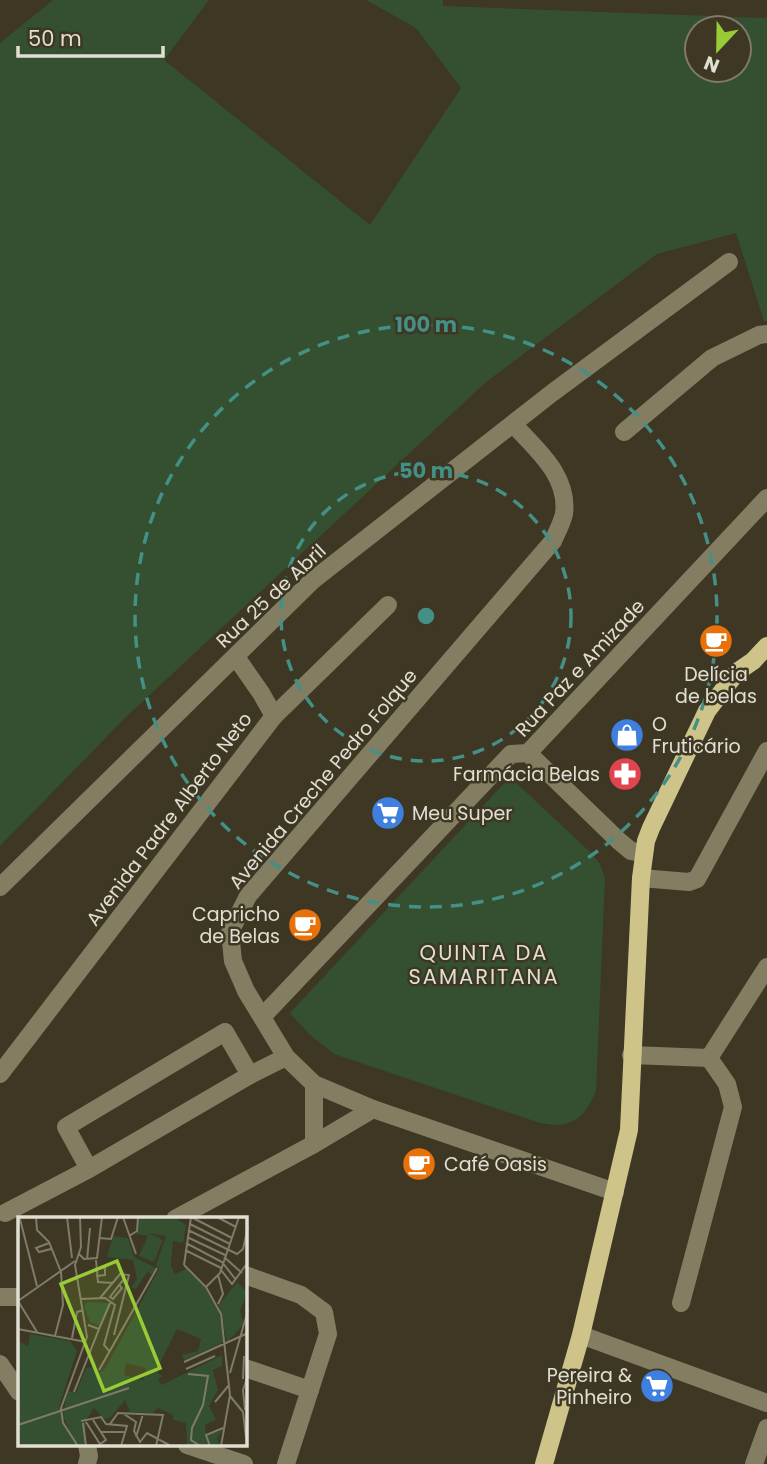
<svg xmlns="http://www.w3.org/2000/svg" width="767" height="1464" font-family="Poppins,sans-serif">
  <rect width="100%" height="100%" fill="#3d3724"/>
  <!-- green -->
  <g fill="#345031" fill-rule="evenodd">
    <path d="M53,0H209L164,60L370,225L461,88L416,28L366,0H443V6L767,18V321H764L736,233L657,254L486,382L127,716L0,846V43ZM697,28H739V70H697Z"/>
    <path d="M510,777L589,851L600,864L605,878L596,1091C584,1121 568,1130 537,1122L334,1054L309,1034L290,1013Z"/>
  </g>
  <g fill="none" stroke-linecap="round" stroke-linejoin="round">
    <!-- minor -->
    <g stroke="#837e62" stroke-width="18">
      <path d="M514,425C537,450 569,476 564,514C562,523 557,532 553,541L248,896L230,932L233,961L246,991L286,1057L314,1084L373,1109L615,1192"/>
      <polyline points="624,432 712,358 759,335 767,334"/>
      <polyline points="236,657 261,693 274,716"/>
      <polyline points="644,853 631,851 619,841 528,753 767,498"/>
      <polyline points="641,878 689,882 697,879 767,751"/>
      <polyline points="0,887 312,581 552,393 729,262"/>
      <polyline points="262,1017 511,754 528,753"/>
      <polyline points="631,1055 709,1058 767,967"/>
      <polyline points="0,1074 274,716 388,605"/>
      <polyline points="250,1075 286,1057"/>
      <polyline points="314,1144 314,1084"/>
      <polyline points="5,1213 89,1169 250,1075 225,1032 66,1127 89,1169"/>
      <polyline points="175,1219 314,1144 373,1109"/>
      <polyline points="245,1275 301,1295 324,1312 328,1334 286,1464"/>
      <polyline points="0,1297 19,1297"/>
      <polyline points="681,1303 733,1107 727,1084 709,1058"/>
      <polyline points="581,1335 767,1403"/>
      <polyline points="0,1364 19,1392"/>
      <polyline points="245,1368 310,1390"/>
      <polyline points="187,1445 244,1464"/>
      <polyline points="87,1464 89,1456 87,1445"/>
      <polyline points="754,1464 767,1428"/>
    </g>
    <!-- major -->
    <polyline stroke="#cec48a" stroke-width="18" points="544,1464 581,1335 629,1130 641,878 646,841 651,828 707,711 737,672 753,661 767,646"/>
  </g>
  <!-- distance rings -->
  <g fill="none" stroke="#449087" stroke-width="3.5" stroke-dasharray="12 9">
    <circle cx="426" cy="616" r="145"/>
    <circle cx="426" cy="616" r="291"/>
  </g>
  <!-- icons -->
  <defs>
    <g id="cafe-disc" transform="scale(1.75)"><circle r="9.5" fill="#e8710a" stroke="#3d3724"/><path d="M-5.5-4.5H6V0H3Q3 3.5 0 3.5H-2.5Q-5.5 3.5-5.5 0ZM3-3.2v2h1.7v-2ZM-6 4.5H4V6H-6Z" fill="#fff"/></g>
    <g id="shop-disc" transform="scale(1.75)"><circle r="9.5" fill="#3f7fe0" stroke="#3d3724"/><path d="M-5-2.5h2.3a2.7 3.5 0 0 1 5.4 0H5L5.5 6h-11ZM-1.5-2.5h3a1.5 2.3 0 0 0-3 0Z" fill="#fff"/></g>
    <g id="pharmacy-disc" transform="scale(1.75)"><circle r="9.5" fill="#e0444e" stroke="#3d3724"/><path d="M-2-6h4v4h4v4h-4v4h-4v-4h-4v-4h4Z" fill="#fff"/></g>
    <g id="supermarket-disc" transform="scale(1.75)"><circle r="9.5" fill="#3f7fe0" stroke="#3d3724"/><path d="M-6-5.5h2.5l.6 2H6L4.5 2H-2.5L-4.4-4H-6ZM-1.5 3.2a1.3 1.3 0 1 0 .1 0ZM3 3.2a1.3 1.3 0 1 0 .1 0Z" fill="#fff"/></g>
  </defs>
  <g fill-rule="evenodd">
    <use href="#cafe-disc" x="716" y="641"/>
    <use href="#shop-disc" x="627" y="735"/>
    <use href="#pharmacy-disc" x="625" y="774"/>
    <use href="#supermarket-disc" x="388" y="813"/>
    <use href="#cafe-disc" x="305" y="925"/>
    <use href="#cafe-disc" x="419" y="1164"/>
    <use href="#supermarket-disc" x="657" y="1386"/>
  </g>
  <g text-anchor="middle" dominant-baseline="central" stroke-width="5" stroke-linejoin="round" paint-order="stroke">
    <!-- street labels -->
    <g font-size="19" fill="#e1ded2" stroke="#3d3724">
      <text transform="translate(271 596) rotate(-43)">Rua 25 de Abril</text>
      <text transform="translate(580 668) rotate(-47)">Rua Paz e Amizade</text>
      <text transform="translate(323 779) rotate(-50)">Avenida Creche Pedro Folque</text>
      <text transform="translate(169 819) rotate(-53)">Avenida Padre Alberto Neto</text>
    </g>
    <!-- poi labels -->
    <g font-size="19" fill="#e1ded2" stroke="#3d3724" text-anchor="start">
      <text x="716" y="674" text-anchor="middle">Delícia<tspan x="716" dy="22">de belas</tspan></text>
      <text x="652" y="724">O<tspan x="652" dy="22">Fruticário</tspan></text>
      <text x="600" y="774" text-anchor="end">Farmácia Belas</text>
      <text x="412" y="813">Meu Super</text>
      <text x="280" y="914" text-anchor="end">Capricho<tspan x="280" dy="22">de Belas</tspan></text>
      <text x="444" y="1164">Café Oasis</text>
      <text x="632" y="1375" text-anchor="end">Pereira &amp;<tspan x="632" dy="22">Pinheiro</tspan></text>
    </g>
    <!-- neighbourhood labels -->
    <g font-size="21" letter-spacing="2" fill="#e1ded2" stroke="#3d3724">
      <text x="484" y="952">QUINTA DA<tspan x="484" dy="24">SAMARITANA</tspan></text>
    </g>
  </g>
  <!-- overview -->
  <g transform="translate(18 1217)">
    <rect width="229" height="229" fill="#3d3724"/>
    <path d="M121,0H156L168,8L165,26L155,24L153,49L157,57L168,52L186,69L201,95L206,125L166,143L164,138L180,134L183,122L159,112L138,154L144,159L140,163L144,168L204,138V149L195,153L200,173L191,189L198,203L187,208L188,217L204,214L199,222L203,229H169L168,206L155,203V198L140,191L135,196L112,195L107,183L92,201L86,202L76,191L68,203L67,229H61L45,202L49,174L58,176L68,151L77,150L81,156L87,152L141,52L138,48L148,19L130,16L145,23L136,45L121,39L130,19L118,17ZM108,146L128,151L125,163L106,158ZM95,19L110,21L116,40L138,51L134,57L129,55L118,72L113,71L119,62L115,43L89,40ZM219,65L229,75L222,94L226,107L209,125L201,88ZM70,85L91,86L82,109L72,105L66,89ZM12,117L52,124L59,134L41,190L59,229H0V124L10,129Z" fill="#345031" fill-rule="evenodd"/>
    <path fill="none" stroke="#7f7a6a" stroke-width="2" d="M18,0L19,13L31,25L43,55L45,88L37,119M49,0L54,41M105,0L118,37M173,0L214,21M199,0L218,10M2,2L19,69M172,7L212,27M170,13L219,37L225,32L230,10M111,19L119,14L120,0M169,20L207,38M81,21L93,22L100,0M31,26L18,31L21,35L33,32M168,26L204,45L218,63M167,33L203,51M61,37L66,42L79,41L84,0M206,40L224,56M69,43L72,11M78,43L80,65L95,66M166,48L188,70L203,97L212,178L203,229M166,48L173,0M78,51H87V58L78,59M203,53L214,67L230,45M101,68L104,71L95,82L92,80L101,68L106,62M188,70L202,56L221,0M82,81L102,57L111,58L96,118M62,82L87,81L97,88L86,128L92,135M0,84L57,44M0,84L19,115M200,87L205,77L200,58M0,112L68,125M81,112L93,84M54,121L59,95L65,93M166,145L230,116M168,152L197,139M81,153L139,51M212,156L230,93M170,157L190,159L185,188L174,211L173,223L182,229M225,162L226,139M88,173L109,165M56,175L81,112L70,108M212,179L225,195L228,221M197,185L211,168M227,193L225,173L230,158M106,197L118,205L116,214L122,225L129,216L153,229M63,204L83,200L88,207L109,209L103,229M68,205L82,227L88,223L75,203M65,206L68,229M92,207L100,196L145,198L138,229M0,208L111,171M83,215H106M118,220L125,197M60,229L45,206L43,191L69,120L57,48L63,30L62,0M192,229L188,218L205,211"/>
    <path fill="#99cb36" fill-opacity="0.15" stroke="#99cb36" stroke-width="3.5" d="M99,44L142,151L86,174L43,67Z"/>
    <rect width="229" height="229" fill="none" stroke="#e1ded2" stroke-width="3.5"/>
  </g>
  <circle cx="426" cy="616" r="10" fill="#449087" stroke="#3d3724" stroke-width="3.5"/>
  <g font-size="21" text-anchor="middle" font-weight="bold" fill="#449087" stroke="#3d3724" stroke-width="5" stroke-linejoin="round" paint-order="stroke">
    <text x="426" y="332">100 m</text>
    <text x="426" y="478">50 m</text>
  </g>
  <!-- north arrow -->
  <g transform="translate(718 49) rotate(202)"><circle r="33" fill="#3d3724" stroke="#7f7a6a" stroke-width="2"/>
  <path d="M0-5L12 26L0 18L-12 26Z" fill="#99cb36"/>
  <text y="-10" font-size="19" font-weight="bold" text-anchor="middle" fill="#e1ded2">N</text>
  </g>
  <!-- scale -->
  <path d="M18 46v10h145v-10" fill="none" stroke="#e1ded2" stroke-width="3.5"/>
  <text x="28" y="46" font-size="21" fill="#e1ded2" stroke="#3d3724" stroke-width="5" paint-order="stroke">50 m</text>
</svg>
